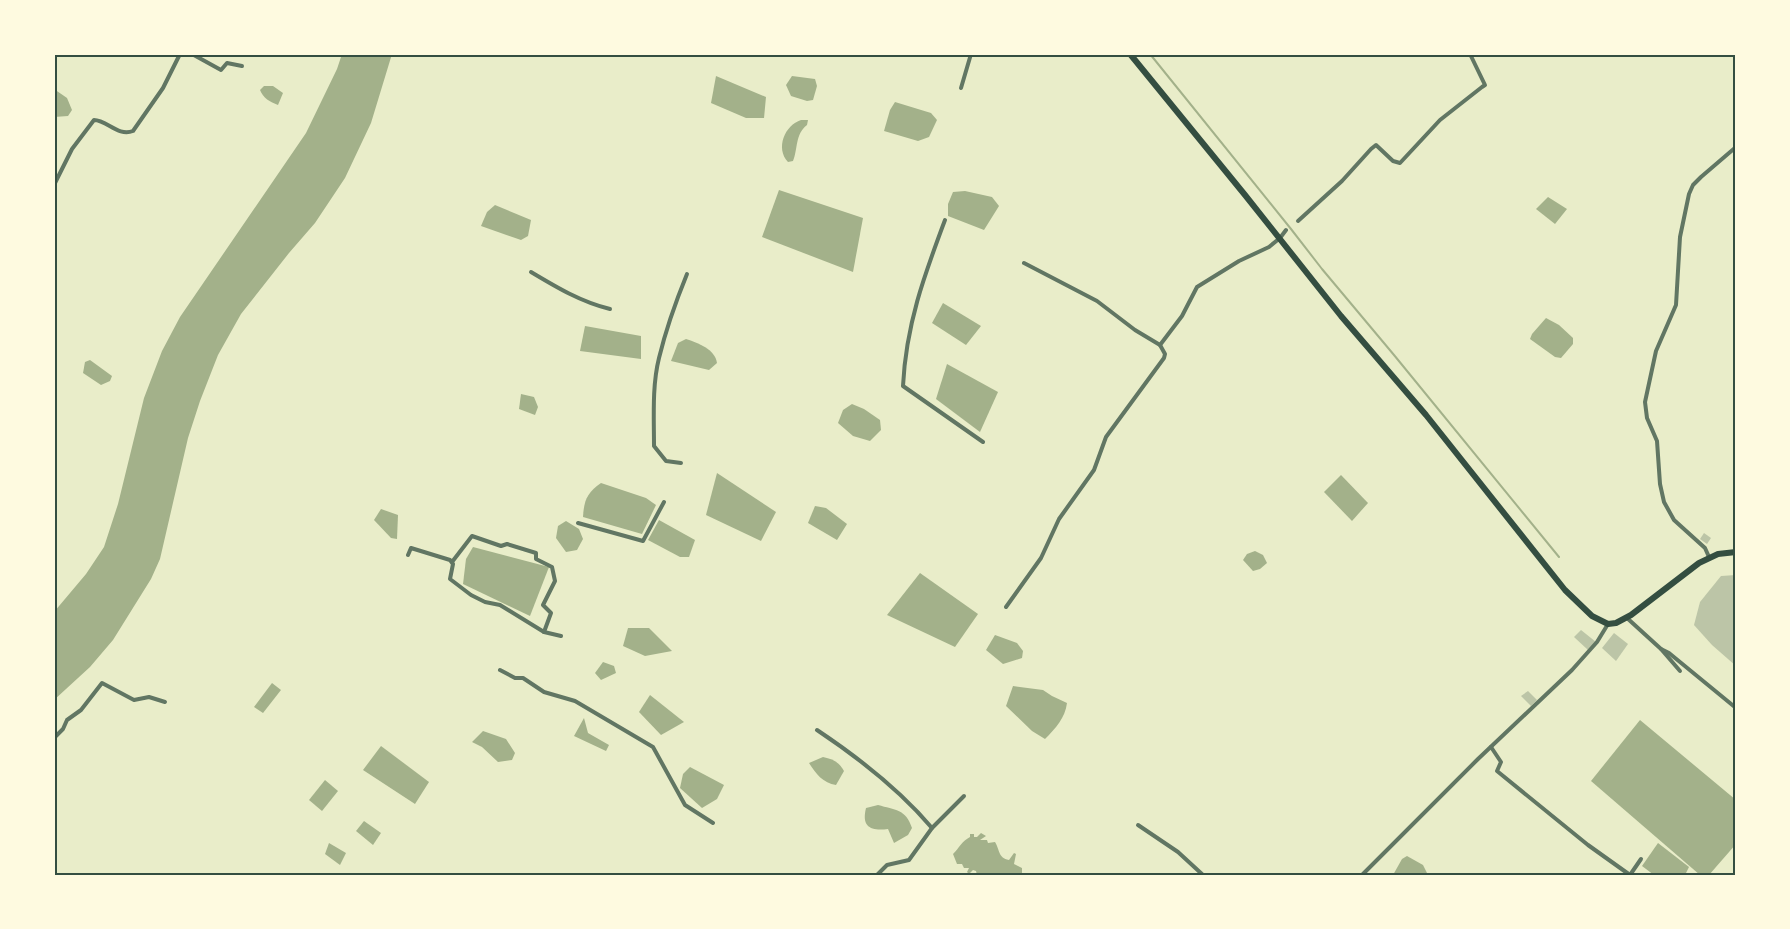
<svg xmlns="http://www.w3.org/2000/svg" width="1790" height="929" font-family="'Public Sans',sans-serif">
  <rect width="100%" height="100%" fill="#e9edc9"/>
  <!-- water -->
  <g fill="#a3b18a">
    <polygon points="342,54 392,54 371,123 345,178 315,223 289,253 241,314 218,355 200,401 188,438 160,559 151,579 113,640 90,667 54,700 54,612 86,574 104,547 118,504 144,398 162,351 180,317 306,133 337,69"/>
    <polygon points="716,76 766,97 764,118 746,118 711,103"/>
    <polygon points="792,76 815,79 817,86 813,100 807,101 791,96 786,85"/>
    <path d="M264,86H273L283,93L278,105C270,102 263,98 260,90Z"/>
    <polygon points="54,89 67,98 72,110 68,116 54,117"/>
    <polygon points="895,102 931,113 937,120 929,137 918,141 884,131 890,110"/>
    <path d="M801,120H808L807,125C795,134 798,149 793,161L788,162C775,148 785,125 801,120Z"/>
    <polygon points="779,190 863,218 853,272 762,237"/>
    <polygon points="965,191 992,197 999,206 984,230 948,216 948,204 953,192"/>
    <polygon points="1548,197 1567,209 1555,224 1536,209"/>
    <polygon points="495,205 531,220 528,236 521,240 481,226 487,212"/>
    <polygon points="943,303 981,326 966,345 932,323"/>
    <polygon points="1546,318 1559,325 1573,338 1573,344 1561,358 1555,357 1530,339 1532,334"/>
    <polygon points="585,326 641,336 641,359 580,351"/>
    <path d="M686,339C698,343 715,349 717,363L709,370L671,361L678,343Z"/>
    <polygon points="90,360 112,376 110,381 101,385 83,373 85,362"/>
    <polygon points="947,364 998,392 980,432 936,399"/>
    <polygon points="521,394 534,397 538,407 535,415 519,409"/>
    <polygon points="852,404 864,409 880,420 881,430 870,441 853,436 838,423 843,410"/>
    <polygon points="717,473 776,512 761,541 706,515"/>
    <polygon points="1341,475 1368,503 1352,521 1324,492"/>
    <path d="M601,483L646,498L656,505L642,534L583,517C584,500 587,493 601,483Z"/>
    <polygon points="815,506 826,508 847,524 837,540 808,523"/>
    <polygon points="381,509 398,515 397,539 391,538 374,520"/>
    <polygon points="659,520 695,540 689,557 680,557 648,540"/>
    <polygon points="566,521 579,529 583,539 577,550 566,552 556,538 558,526"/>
    <polygon points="473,547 549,567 530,616 463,584 466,559"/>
    <polygon points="1255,551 1263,555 1267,563 1260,569 1253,571 1243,560 1247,554"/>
    <polygon points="920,573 978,614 955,647 887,615"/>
    <polygon points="628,628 649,628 672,651 645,656 623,646"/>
    <polygon points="995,635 1017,643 1023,651 1022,658 1003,664 986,650"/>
    <polygon points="603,662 614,666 616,673 601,680 595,673"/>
    <polygon points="272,683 281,690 263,713 254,707"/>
    <path d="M1013,686L1043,690L1052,696L1067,703C1065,718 1056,728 1045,739L1032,731L1006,706Z"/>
    <polygon points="650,695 684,722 661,735 639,712"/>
    <polygon points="584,718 588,733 609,745 606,751 574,736"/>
    <polygon points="1640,720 1736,800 1736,844 1709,875 1700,875 1591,781"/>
    <polygon points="483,731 506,739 515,753 512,760 498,762 482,747 472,742"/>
    <polygon points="381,746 429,782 415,804 363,770"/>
    <path d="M823,757C833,759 839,762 844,771L836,785C823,783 816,774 809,763Z"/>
    <polygon points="690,767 724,785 717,799 702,808 680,788 683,774"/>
    <polygon points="325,780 338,791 322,811 309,800"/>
    <path d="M878,805C895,810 906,809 912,828L908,835L894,843L888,829C872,831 861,828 866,808Z"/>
    <polygon points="364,821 381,833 373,845 356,831"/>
    <path d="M981,833L986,836L980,840H987L988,843L995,842C1000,850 998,858 1009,860L1014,853L1016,854L1014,864L1022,868V874L977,875L976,871L973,870L969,874L967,872L969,868H964L962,864H957L953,854C959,848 962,841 970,837V834H974V837H977Z"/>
    <polygon points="329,843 346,853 340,865 325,854"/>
    <polygon points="1658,843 1689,867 1685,875 1654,875 1642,866"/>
    <polygon points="1407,856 1423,865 1428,875 1393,875 1402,859"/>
  </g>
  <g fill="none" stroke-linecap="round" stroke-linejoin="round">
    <!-- stream -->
    <polyline stroke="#a3b18a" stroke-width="2" points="1150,54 1291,229 1322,269 1394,355 1559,557"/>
  </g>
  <!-- building -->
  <g fill="#bcc5a7">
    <polygon points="1704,533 1711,538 1707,544 1700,539"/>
    <polygon points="1736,575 1736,666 1712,645 1694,625 1700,602 1721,576"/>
    <polygon points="1581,630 1596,642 1588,650 1574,637"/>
    <polygon points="1614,633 1628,644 1616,661 1602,648"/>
    <polygon points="1528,691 1537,700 1531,706 1521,696"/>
  </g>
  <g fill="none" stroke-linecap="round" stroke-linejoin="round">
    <!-- minor -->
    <g stroke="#617663" stroke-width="4">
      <polyline points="192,54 221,70 227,63 242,66"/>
      <polyline points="1735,54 1736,55"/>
      <polyline points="961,88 971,54"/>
      <path d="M54,185L72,149L94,120C107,120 118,137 133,131L163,88L180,54"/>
      <path d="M945,220C924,276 906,325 903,386L983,442"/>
      <polyline points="1298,221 1342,181 1371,149 1376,145 1393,161 1400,163 1440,120 1482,87 1485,85 1470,54"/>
      <polyline points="1024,263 1097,301 1135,330 1160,345 1182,316 1197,287 1239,261 1269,247 1280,238 1286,230"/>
      <path d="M531,272C556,287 581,302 610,309"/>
      <path d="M681,463L666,461L654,446C654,417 652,386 659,358C666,329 676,301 687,274"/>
      <polyline points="578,523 643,541 664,502"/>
      <polyline points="408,555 411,548 450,560 453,564 450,579 471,595 485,602 500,605 544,632 561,636"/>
      <polyline points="1709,557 1705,548 1674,520 1664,502 1660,484 1657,441 1647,418 1645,402 1656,351 1676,305 1680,237 1689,194 1693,185 1701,177 1736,147"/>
      <polyline points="452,562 472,536 501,546 507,544 536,553 536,559 552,567 555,581 543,605 551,613 544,632"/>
      <polyline points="1006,607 1041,558 1059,519 1094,470 1106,437 1164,358 1165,354 1160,345"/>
      <polyline points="1627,618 1661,649 1680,671"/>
      <polyline points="1661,649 1669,653 1736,708"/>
      <polyline points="500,670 515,678 523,678 544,692 575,701 653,747 685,805 713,823"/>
      <path d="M817,730C859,758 899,789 932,828"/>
      <polyline points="54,738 63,729 67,720 81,710 102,683 134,700 149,697 165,702"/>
      <polyline points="1491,747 1501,762 1497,771 1588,845 1630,875"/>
      <polyline points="1138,825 1178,852 1203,875"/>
      <polyline points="877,875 887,865 909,860 932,828 964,796"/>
      <polyline points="1362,875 1478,759 1572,670 1597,642 1608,624"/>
      <polyline points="1630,875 1641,859"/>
    </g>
    <!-- trunk -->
    <polyline stroke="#344e41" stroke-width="6" points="1130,54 1245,195 1341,316 1426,415 1565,590 1592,616 1608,624 1616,623 1631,615 1699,563 1718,554 1736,552"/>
  </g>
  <!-- border -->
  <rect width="1790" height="929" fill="none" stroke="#fefae0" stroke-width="111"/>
  <rect x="56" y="56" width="1678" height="818" fill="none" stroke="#344e41" stroke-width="2"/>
</svg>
